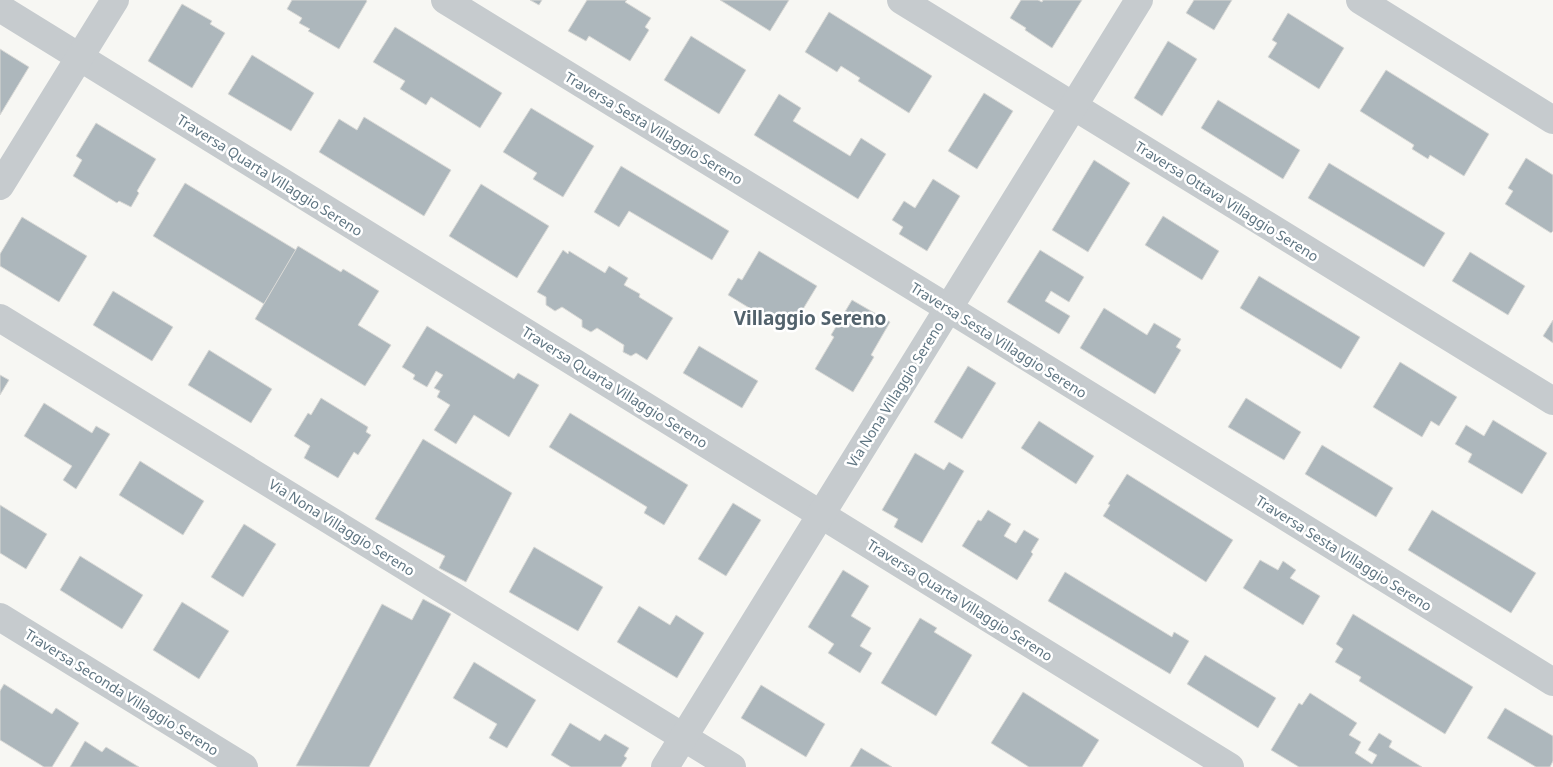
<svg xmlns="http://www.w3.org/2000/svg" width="1553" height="767" font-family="'Noto Sans',sans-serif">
  <rect width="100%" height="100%" fill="#f7f7f3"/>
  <!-- building -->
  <g fill="#adb7bc" stroke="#d9d9d6">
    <polygon points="292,0 366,0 367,1 339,49 308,31 310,29 299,23 302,18 287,9"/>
    <polygon points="530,0 542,0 539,5"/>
    <polygon points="587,0 627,0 625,2 651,18 645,27 649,30 630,61 589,36 586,41 568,31"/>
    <polygon points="720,0 789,0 770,31"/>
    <polygon points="1021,0 1038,0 1042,2 1043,0 1082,0 1052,48 1025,30 1026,28 1010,18"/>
    <polygon points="1194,0 1232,0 1214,30 1186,13"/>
    <polygon points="182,4 212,21 210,24 225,33 192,88 148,61"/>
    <polygon points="829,12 932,76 909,113 858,81 860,78 841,66 837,72 805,52"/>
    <polygon points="1288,13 1344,48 1319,89 1268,57 1277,43 1272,40"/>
    <polygon points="395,27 502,93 480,128 431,97 426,105 400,89 405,81 373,62"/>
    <polygon points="691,36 746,70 719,114 664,80"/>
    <polygon points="1168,41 1197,59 1162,116 1134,98"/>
    <polygon points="0,49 29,67 0,115"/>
    <polygon points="252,55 314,93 291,131 228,94"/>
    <polygon points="1386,70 1489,134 1464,176 1430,155 1428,159 1412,149 1414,145 1360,111"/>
    <polygon points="984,93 1013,111 977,169 948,151"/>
    <polygon points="779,94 801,108 793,121 850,156 861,138 886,154 858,199 754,135"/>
    <polygon points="1218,100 1300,150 1283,179 1201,128"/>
    <polygon points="531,108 594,146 563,197 533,179 537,173 503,152"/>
    <polygon points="364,117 451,170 424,216 319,152 339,119 357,130"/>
    <polygon points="96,123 156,159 137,191 139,193 131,207 119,201 117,203 73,176 82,160 76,156"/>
    <polygon points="1526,158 1553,175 1553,231 1551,233 1505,204 1513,191 1508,188"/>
    <polygon points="1094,160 1130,183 1088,252 1052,230"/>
    <polygon points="1329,163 1445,233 1424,267 1308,198"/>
    <polygon points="621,166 729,231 712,260 629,211 619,227 594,212"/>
    <polygon points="933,179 960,196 927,251 899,234 903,227 892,220 904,201 915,208"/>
    <polygon points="185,183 296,250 264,304 153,236"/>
    <polygon points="481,184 549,226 517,278 449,236"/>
    <polygon points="1163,216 1219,251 1202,280 1145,245"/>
    <polygon points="22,217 87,256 59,302 0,266 0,254"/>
    <polygon points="298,246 341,272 343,269 379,291 358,325 391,345 365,386 255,319"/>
    <polygon points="563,250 568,254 569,251 605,273 609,266 628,278 624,285 640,294 639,297 673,318 647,360 636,353 631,356 623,352 624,345 597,328 591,332 582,327 582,320 562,307 555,311 546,305 546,297 537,292"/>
    <polygon points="1040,250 1084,277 1069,302 1051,291 1045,301 1070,316 1059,334 1007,302"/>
    <polygon points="759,251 817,286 800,314 798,313 787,331 728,295 738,278 742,280"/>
    <polygon points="1470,252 1525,286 1508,315 1452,281"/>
    <polygon points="1259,276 1360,337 1341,369 1240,308"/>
    <polygon points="113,291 173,327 152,361 93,325"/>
    <polygon points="852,300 890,322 871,355 874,357 853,392 815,369 834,337 831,335"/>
    <polygon points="1104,308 1147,335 1154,323 1181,339 1176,347 1181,350 1155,394 1080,348"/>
    <polygon points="1553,320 1553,343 1543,336"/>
    <polygon points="427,326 514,379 518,373 539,385 509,437 474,415 456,444 434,430 450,405 437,397 440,391 434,388 443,375 436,371 427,387 413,379 415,375 402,367"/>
    <polygon points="699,346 758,381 742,408 683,373"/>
    <polygon points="209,350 272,389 251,423 188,385"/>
    <polygon points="1400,362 1457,397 1439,426 1431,421 1422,437 1373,407"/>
    <polygon points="968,366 996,383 962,439 934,422"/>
    <polygon points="0,375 9,380 0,395"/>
    <polygon points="321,398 368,427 366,432 371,435 358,455 354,452 338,478 304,458 310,446 294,436 308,413 311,415"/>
    <polygon points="1246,398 1301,432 1284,460 1228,427"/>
    <polygon points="44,403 92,433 96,426 110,434 76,489 63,480 72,466 24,436"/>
    <polygon points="570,413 688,485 664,525 644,513 647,507 549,447"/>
    <polygon points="1493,420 1547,453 1522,494 1468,462 1472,454 1455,444 1466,425 1484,436"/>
    <polygon points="1039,421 1094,456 1076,484 1021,448"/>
    <polygon points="423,439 512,493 466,582 439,568 445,556 375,519"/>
    <polygon points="1322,445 1393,488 1376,517 1305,474"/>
    <polygon points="915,453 944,470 949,462 964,471 922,543 894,527 898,519 882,510"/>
    <polygon points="140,461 204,501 183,535 119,495"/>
    <polygon points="1127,474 1233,540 1206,582 1103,516 1110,505 1108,504"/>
    <polygon points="733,503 761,520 726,576 698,559"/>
    <polygon points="0,505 47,534 26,569 0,553"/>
    <polygon points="988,510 1011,524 1004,536 1016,543 1024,530 1039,539 1031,552 1033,554 1017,580 962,546 978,520 981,521"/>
    <polygon points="1432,510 1536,573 1511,613 1408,550"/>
    <polygon points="244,524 276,544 243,597 211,577"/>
    <polygon points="534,547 603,587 578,631 509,592"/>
    <polygon points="80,556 143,595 122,629 60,590"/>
    <polygon points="1260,560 1278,570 1283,561 1296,570 1290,578 1320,596 1303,625 1243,588"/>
    <polygon points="843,570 869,586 851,616 871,628 860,646 872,653 860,673 828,653 834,644 808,627"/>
    <polygon points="1065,572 1172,637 1174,632 1189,641 1170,674 1048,601"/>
    <polygon points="423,599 451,614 369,767 296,766 382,604 412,620"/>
    <polygon points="182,602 229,631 199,679 153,650"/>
    <polygon points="639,606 670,625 676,615 704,633 677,678 617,642"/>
    <polygon points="1353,614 1473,687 1445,734 1359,681 1361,677 1335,662 1343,649 1336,644"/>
    <polygon points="920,618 937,628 934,632 972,655 936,716 881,683"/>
    <polygon points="1205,655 1276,698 1258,728 1187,684"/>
    <polygon points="474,662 536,700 507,748 489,738 497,724 453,698"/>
    <polygon points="4,684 52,714 56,708 79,723 52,767 44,767 0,740 0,691"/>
    <polygon points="761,685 825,724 806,757 741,718"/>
    <polygon points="1023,692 1099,740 1082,767 1029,767 991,743"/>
    <polygon points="1310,693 1357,723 1349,735 1361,742 1355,753 1372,764 1377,755 1368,750 1379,733 1392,741 1389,747 1422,767 1299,767 1271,750 1299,703 1302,705"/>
    <polygon points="1505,708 1553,736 1553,761 1550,767 1536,767 1487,738"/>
    <polygon points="570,723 600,741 605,734 629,748 624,756 627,758 621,767 571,767 551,755"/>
    <polygon points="85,741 102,752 106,747 139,767 70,767"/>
    <polygon points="861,748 892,767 850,767"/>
  </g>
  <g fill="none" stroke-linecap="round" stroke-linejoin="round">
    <!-- minor -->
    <g stroke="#c6cbce" stroke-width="28">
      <polyline points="445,0 948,308 1553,682"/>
      <polyline points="901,0 1553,401"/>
      <polyline points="1360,0 1553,120"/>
      <polyline points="0,8 1230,767"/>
      <polyline points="0,186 115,0"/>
      <polyline points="0,318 732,767"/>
      <polyline points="0,617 244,767"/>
      <polyline points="665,767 1139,0"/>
    </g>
  </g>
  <g text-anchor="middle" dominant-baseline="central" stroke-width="5" stroke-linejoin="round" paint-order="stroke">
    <!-- street labels -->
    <g font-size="14" fill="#5f7582" stroke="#fff">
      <text transform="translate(654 128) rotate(31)">Traversa Sesta Villaggio Sereno</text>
      <text transform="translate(270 175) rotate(32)">Traversa Quarta Villaggio Sereno</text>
      <text transform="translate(1227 201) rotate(32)">Traversa Ottava Villaggio Sereno</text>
      <text transform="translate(999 340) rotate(32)">Traversa Sesta Villaggio Sereno</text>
      <text transform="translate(615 387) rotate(32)">Traversa Quarta Villaggio Sereno</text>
      <text transform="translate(895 394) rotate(-58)">Via Nona Villaggio Sereno</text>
      <text transform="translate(342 527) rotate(32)">Via Nona Villaggio Sereno</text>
      <text transform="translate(1344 553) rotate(32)">Traversa Sesta Villaggio Sereno</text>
      <text transform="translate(960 600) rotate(32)">Traversa Quarta Villaggio Sereno</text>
      <text transform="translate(122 692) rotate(32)">Traversa Seconda Villaggio Sereno</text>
    </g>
    <!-- district labels -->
    <g font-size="19" font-weight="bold" fill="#52626c" stroke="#fff">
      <text x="810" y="318">Villaggio Sereno</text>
    </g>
  </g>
</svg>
